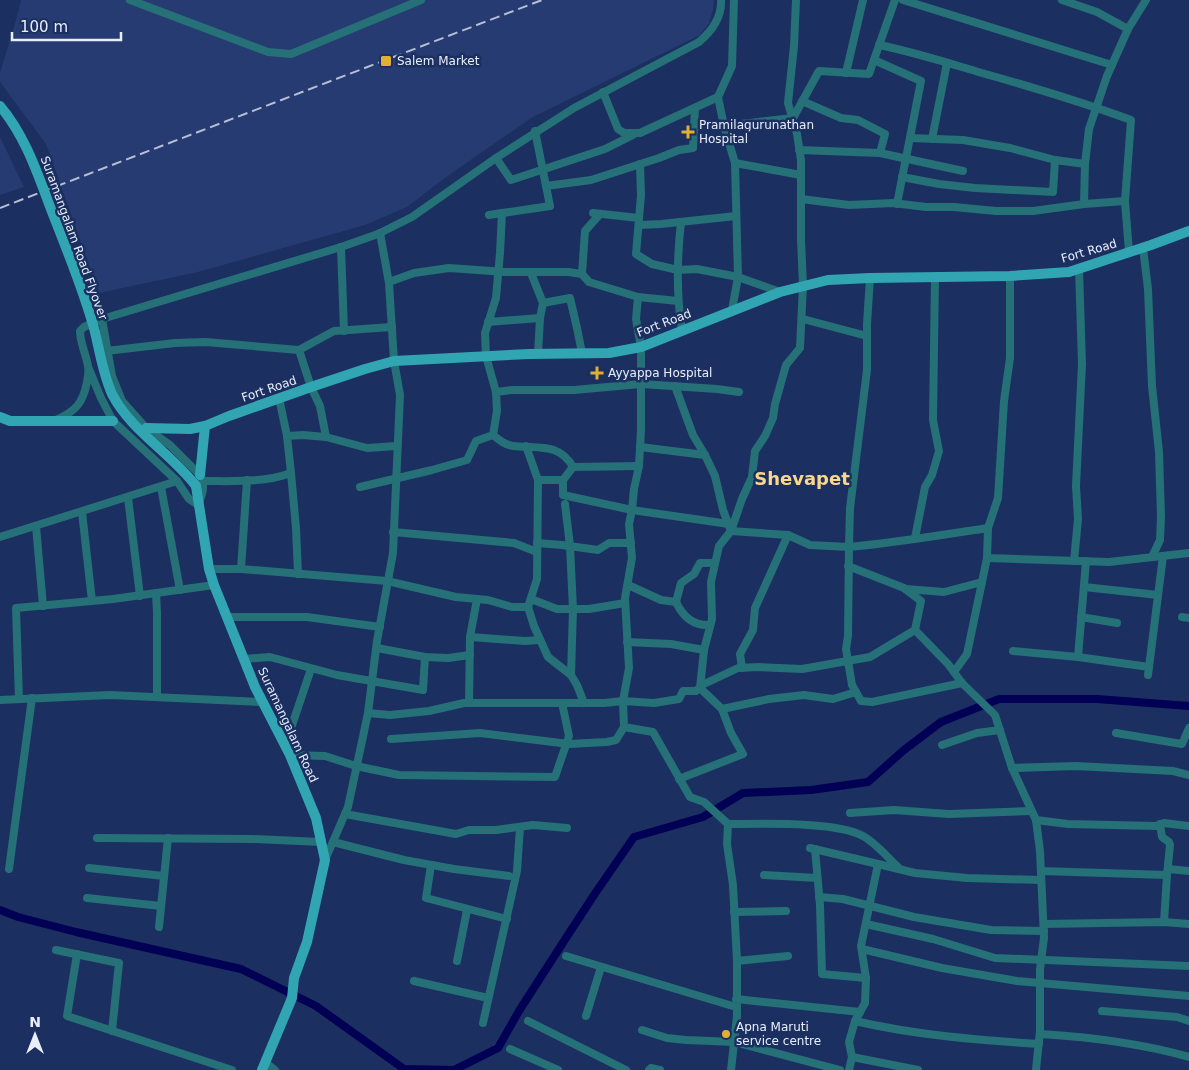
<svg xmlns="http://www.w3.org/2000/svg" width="1189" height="1070" font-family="'DejaVu Sans',sans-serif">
  <rect width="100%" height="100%" fill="#1b2f60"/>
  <!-- built -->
  <g fill="#263b71">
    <polygon points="21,0 714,0 713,10 709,23 700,35 533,117 446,177 407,207 365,225 198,272 99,293 46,144 0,82 0,73 18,13"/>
    <polygon points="0,137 24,187 0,195"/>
  </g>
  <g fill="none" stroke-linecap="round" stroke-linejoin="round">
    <!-- canal -->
    <polyline stroke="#010054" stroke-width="8" points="0,910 18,917 76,932 241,969 316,1006 404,1069 454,1070 498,1048 519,1011 564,941 596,892 634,837 703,817 743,793 811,790 868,782 904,750 941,722 999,699 1097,699 1189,706"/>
    <!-- minor -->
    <g stroke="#267077" stroke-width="8">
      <polyline points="130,0 268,52 291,54 421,0"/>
      <polyline points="903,0 1112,65"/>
      <polyline points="1062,0 1097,12 1128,29"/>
      <path d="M879,45C914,52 948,63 982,73C1032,87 1082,102 1131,120L1125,201"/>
      <polyline points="874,60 921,81 897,204"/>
      <polyline points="846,73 863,0"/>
      <polyline points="603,92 618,129 624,133 640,133 718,97 732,66 734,0"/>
      <polyline points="718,97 724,126 735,163 738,277 732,310"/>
      <polyline points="802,101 841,118 858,120 885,134 880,153"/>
      <polyline points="724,126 793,118 819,71 869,74 895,0"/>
      <polyline points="910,138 963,140 1010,148 1055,160 1085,164"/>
      <polyline points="932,139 947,63"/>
      <polyline points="799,150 880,153 963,171"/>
      <polyline points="496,158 511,180 605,149 633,135"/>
      <polyline points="735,163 801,175"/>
      <polyline points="640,164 641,195 636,254 652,264 678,270 697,269 738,277 780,292"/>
      <polyline points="902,177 939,184 975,188 1053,192 1055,160"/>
      <polyline points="546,186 591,180 659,158 679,150 693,148 695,108"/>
      <polyline points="801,199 849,205 893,203 926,207 954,207 996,211 1033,211 1084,204 1125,201 1129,252"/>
      <polyline points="1084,204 1085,164 1089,129 1107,76 1128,29 1146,0"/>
      <polyline points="593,213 639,218"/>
      <polyline points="489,215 550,206 535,131"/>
      <path d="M681,222C677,258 676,294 682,330"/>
      <polyline points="639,225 661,224 736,216"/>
      <polyline points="341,247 344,331"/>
      <polyline points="1143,248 1148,289 1152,386 1159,452 1161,517 1160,540 1152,557"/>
      <polyline points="531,273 543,303 540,318 538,354"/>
      <polyline points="582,274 585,231 600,214"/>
      <polyline points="389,282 414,273 449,268 505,272 568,272 582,274 589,282 638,297 678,301"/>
      <polyline points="638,297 636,319 641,347 641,430 639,466 634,489 632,510 629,524 632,558 625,598 629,668 623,701 624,727 653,732 690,797 704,802 728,824 727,844 733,885 737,961 737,1016 731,1070"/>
      <polyline points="543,303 570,298 577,328 582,353"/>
      <polyline points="803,319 867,336"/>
      <polyline points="488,322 540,318"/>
      <polyline points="299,350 311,387 320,406 326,437"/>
      <polyline points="106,351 175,343 205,342 299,350 334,331 392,327"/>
      <path d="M89,369L101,398L113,421L177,481L189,499L198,505C202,495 206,486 200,475L170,445L146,428L122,401L112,376L102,319"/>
      <polyline points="675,386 693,435 705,455 715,476 723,510 731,531 719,546 711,582 712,619 704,650 700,688 722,709 731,733 743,754 679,779"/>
      <polyline points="496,392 486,356 485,333 496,298 500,253 502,213"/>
      <path d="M56,420C76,411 83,403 87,382C88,377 89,371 88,366C86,354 80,343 80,331L84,327L102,319L341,247L378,234L412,217L496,158L574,108L699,42C712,31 722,18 721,0"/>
      <path d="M493,435C499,440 505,445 513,446C537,449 559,442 573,467"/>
      <polyline points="287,436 303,435 326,437 367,448 397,446"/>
      <polyline points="526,446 538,480"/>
      <polyline points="640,447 705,455"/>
      <polyline points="291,473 296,528 298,574"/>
      <polyline points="563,480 563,495 632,510 729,524"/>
      <path d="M203,481C233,481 264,483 291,473L287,436L279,398"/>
      <polyline points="161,487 180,590"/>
      <polyline points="360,487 432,470 467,460 476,441 493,435 497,411 496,392 512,390 574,390 641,384 717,389 739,392"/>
      <polyline points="128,498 140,596"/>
      <polyline points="565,504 570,546 573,609 571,675"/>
      <polyline points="82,512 92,601"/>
      <polyline points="36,526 43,606"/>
      <polyline points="988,528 987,558 1109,562 1189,553"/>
      <polyline points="393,532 514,543 537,552"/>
      <polyline points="788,535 810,545 849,547 850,508 867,370 867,324 870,278"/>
      <polyline points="0,537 177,481"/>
      <polyline points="915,538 925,487 932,475 939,451 933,420 935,277"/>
      <polyline points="537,543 562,545 598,550 609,543 631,543"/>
      <polyline points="1074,561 1078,519 1076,486 1082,364 1079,268"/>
      <polyline points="209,569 241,569 387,581 456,597 488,600 512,607 528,607 537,579 538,480 563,480 573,467 639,466"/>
      <polyline points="241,569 247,480"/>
      <path d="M628,585L661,600L676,602C683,617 694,626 710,625"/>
      <polyline points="1084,587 1158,595"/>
      <polyline points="906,589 944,592 982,582"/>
      <polyline points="156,593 157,612 157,697"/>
      <polyline points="531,599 557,609 589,609 625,603"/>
      <polyline points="676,602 681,583 694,574 700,563 715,563"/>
      <polyline points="528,607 534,626 548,657 571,675 577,685 584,703"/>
      <polyline points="228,617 307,617 380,627"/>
      <polyline points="1081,617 1117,623"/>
      <polyline points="1182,617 1189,618"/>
      <polyline points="915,630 948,664 962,683 995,715 1012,768 1036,820 1040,851 1044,938 1040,969 1040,1031 1036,1070"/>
      <polyline points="470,637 477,599"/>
      <polyline points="627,642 671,644 704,650"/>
      <polyline points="377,648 425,657 448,658 470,655"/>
      <polyline points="1013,651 1078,657 1149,667"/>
      <polyline points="1078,657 1086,561"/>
      <polyline points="244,659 270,657 337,675 423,690 425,657"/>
      <polyline points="742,668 740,654 753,630 755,608 788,535 731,531 742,499 752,477 755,451 765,436 773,418 775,404 786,365 800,348 803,285 801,240 801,160 797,134 788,103 794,46 796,0"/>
      <polyline points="954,672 967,654 987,558"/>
      <polyline points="1148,675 1163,556"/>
      <path d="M962,683L872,702L861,701L852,685L846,649L848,636L849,547C895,543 941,535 988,528L998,498L1004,401L1010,358V276"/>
      <polyline points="19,699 16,608 113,599 214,585"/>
      <polyline points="0,700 110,695 262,702"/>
      <polyline points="469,703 470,637 525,641 540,640"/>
      <polyline points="722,709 769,699 804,695 833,699 856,692"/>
      <polyline points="368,713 390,715 429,711 464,703 604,703 623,701 654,703 679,699 683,691 696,691 704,684 738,668 758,667 802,669 870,657 915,630 921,601 904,588 848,566"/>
      <polyline points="1116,733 1182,744 1189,728"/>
      <polyline points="391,739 480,733 569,744 607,742 616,740 624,727"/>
      <polyline points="942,745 977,733 1000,730"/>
      <polyline points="285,746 311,669"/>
      <polyline points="290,755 325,756 356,766 399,775 555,777 569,736 562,703"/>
      <polyline points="1012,768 1076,766 1173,771 1189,775"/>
      <polyline points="850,813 894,810 949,814 1031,811"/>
      <polyline points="345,814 456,834 469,830 496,830 533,825 567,828"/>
      <polyline points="1036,820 1068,824 1157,826 1164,823 1189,826"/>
      <path d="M728,824C760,824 837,821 863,836C876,843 887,857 898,867"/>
      <polyline points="97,838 252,839 322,842"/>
      <polyline points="333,842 404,860 454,869 509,876"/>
      <polyline points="810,848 878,864"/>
      <polyline points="815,849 820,905 822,974 866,978"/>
      <polyline points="325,860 348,807 368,713 377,641 393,553 400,395 394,361 389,283 380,233"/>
      <polyline points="431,865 426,898 507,919"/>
      <polyline points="89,868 164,876"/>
      <polyline points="9,869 32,698"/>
      <polyline points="1168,869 1189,871"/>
      <polyline points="1041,871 1167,875 1170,845 1169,842 1162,837 1160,824"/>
      <polyline points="764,875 817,878"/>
      <polyline points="819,897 843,899 914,917 991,930 1044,931"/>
      <polyline points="87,898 161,906"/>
      <polyline points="734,912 786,911"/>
      <polyline points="1164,922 1167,875"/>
      <polyline points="866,924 933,939 995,958 1189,966"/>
      <polyline points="1044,924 1164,922 1189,924"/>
      <polyline points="159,927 168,838"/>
      <polyline points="862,949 942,968 1017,981 1189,996"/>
      <polyline points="56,950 119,963 112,1031"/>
      <polyline points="77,954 67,1016 232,1070"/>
      <polyline points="566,956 736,1007"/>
      <polyline points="457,961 467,910"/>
      <polyline points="737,961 788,956"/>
      <polyline points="414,981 488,998"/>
      <polyline points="736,999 860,1012"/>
      <polyline points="1102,1011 1177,1017 1189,1021"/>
      <polyline points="586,1016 601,967"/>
      <polyline points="528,1021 626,1070"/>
      <polyline points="855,1021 865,1003 866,978 861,946 878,864 915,873 967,878 1041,880"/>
      <polyline points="483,1023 517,871 520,827"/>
      <polyline points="642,1030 667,1038 686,1040 734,1042 840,1070"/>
      <path d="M1040,1034C1090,1037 1140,1043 1189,1057"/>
      <polyline points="510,1049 558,1070"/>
      <path d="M852,1057L849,1042L855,1021C915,1035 977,1040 1039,1044"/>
      <polyline points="265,1062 275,1070"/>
      <polyline points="649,1070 651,1068 660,1070"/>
      <polyline points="849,1070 852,1057 918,1070"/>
    </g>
    <!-- major -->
    <g stroke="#31a6b2" stroke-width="10">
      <polyline points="0,417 10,421 113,421"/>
      <polyline points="146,428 190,429 205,426 229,416 311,387 365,369 394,361 529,354 609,353 641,347 780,292 828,280 870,278 1010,276 1069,272 1151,245 1189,231"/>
      <polyline points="200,475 205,426"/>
      <polyline points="196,486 209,569 214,585 255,687 290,755 316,818 325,860 307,942 294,978 292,998 262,1070"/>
    </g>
    <!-- rail -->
    <polyline stroke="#b6bfd5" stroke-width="2" stroke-dasharray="10 5" stroke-linecap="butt" points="0,208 542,0"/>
    <!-- major-bridge -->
    <path stroke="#31a6b2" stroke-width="10" d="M0,106C28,139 40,182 56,222C70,258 85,294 95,332C100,353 103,374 112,394C131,431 171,453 196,486"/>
  </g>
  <!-- markers -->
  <g fill="#e1af34" stroke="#1b2f60" stroke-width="2">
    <rect x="380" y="55" width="12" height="12" rx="2.5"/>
    <path d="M685.5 124.5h5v5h5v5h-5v5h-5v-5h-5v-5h5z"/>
    <path d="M594.5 365.5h5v5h5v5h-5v5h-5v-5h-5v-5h5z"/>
    <circle cx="726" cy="1034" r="5"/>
  </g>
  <g text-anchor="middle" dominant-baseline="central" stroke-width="5" stroke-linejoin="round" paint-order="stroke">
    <!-- poi labels -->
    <g font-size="12" fill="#e8eefb" stroke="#1b2f60" text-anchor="start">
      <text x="397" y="61">Salem Market</text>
      <text x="699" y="125">Pramilagurunathan<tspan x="699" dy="14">Hospital</tspan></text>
      <text x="608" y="373">Ayyappa Hospital</text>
      <text x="736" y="1027">Apna Maruti<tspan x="736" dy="14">service centre</tspan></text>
    </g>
    <!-- street labels -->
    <g font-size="12" fill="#e8eefb" stroke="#1b2f60">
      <text transform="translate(74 238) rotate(70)">Suramangalam Road Flyover</text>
      <text transform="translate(1089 251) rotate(-16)">Fort Road</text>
      <text transform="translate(664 323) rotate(-21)">Fort Road</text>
      <text transform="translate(269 389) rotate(-19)">Fort Road</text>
      <text transform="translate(288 725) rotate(65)">Suramangalam Road</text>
    </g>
    <!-- district labels -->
    <g font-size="18" font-weight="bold" fill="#fad78d" stroke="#1b2f60">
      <text x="802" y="478">Shevapet</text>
    </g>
  </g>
  <!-- north arrow -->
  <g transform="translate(35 1035)" stroke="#1b2f60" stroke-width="4" paint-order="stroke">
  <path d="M0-4L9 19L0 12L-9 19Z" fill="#e8eefb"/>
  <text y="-8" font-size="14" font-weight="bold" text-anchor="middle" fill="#e8eefb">N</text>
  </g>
  <!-- scale -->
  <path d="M12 32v8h109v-8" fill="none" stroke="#e8eefb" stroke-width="2.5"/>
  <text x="20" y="32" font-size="15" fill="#e8eefb" stroke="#1b2f60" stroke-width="4" paint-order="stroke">100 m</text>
</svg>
